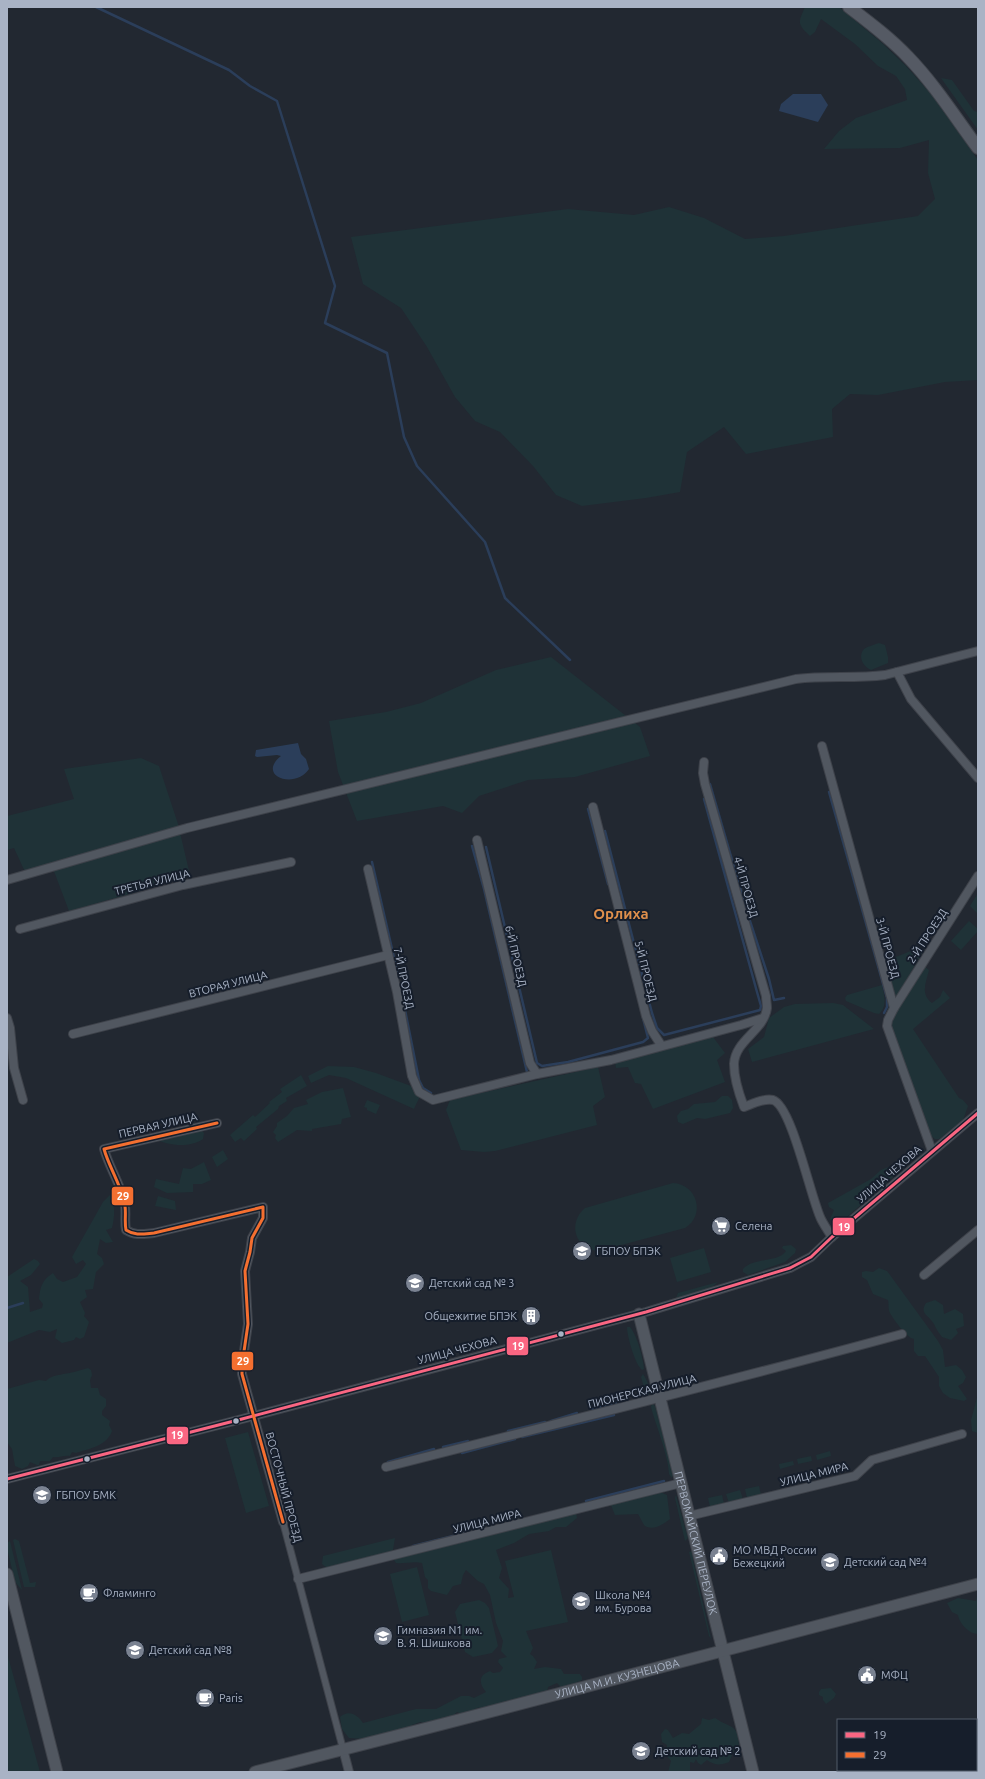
<svg xmlns="http://www.w3.org/2000/svg" width="985" height="1779" font-family="Ubuntu,sans-serif">
  <rect width="100%" height="100%" fill="#222831"/>
  <!-- green -->
  <g fill="#1f3237">
    <path d="M805,7H839L882,43L906,66L931,94L978,160V380L945,382L878,395L850,394L832,409L833,437L746,454L724,427L687,452L680,492L646,498L582,506L556,495L533,466L500,432L475,421L455,397L427,347L401,308L363,284L351,237L568,209L634,215L669,207L704,218L745,239L784,236L918,216L935,199L928,173L929,140L900,148L824,149L839,131L856,118L907,100L905,89L896,76L878,66L855,44L821,19L815,32L810,36C797,24 798,23 805,7Z"/>
    <polygon points="941,78 952,80 974,111 978,112 978,130"/>
    <path d="M879,643L885,645L888,657V663L871,670C864,667 857,657 864,649C868,646 874,645 879,643Z"/>
    <polygon points="551,657 640,727 650,756 575,777 528,780 479,796 462,813 443,806 357,821 338,772 329,721 386,712 421,703 496,670"/>
    <polygon points="141,758 159,766 178,824 190,875 133,893 69,911 52,866 26,874 14,848 7,850 7,816 74,799 64,769"/>
    <polygon points="978,893 978,914 970,906"/>
    <polygon points="969,921 978,929 978,931 961,950 951,941"/>
    <polygon points="918,948 924,950 898,994 895,996 884,964 886,961"/>
    <path d="M925,967L929,970C926,983 920,994 932,1003L940,997L943,990L950,998L913,1029L959,1098L963,1100L968,1106L963,1120L939,1139H935L930,1135L891,1026C891,1009 915,982 925,967Z"/>
    <path d="M882,985C884,995 888,1006 879,1014L874,1013L846,1001L845,998L847,995Z"/>
    <polygon points="833,1003 843,1005 874,1029 752,1062 748,1049 764,1037 769,1018 784,1007 795,1004"/>
    <polygon points="713,1037 725,1053 717,1060 725,1082 653,1109 641,1084 635,1083 628,1067 616,1068 615,1062"/>
    <polygon points="328,1066 354,1067 376,1073 411,1086 420,1096 414,1109 346,1078 329,1075 311,1083 308,1076"/>
    <polygon points="598,1067 605,1097 593,1106 597,1125 495,1151 484,1152 461,1150 446,1110 450,1100"/>
    <polygon points="301,1075 307,1086 286,1098 287,1101 279,1106 278,1109 256,1127 257,1129 244,1141 241,1138 235,1142 230,1135 253,1115 255,1117 270,1103 269,1102 282,1092 280,1089"/>
    <polygon points="343,1088 351,1117 342,1119 341,1124 312,1129 312,1131 297,1130 278,1142 275,1138 276,1135 273,1132 277,1126 277,1123 287,1116 294,1108 308,1104 306,1100 322,1092"/>
    <polygon points="722,1096 728,1096 732,1100 733,1108 730,1113 705,1119 697,1118 683,1124 678,1122 677,1116 681,1111 688,1109 694,1104 715,1102"/>
    <polygon points="367,1100 380,1105 376,1114 367,1110 367,1108 364,1107"/>
    <path d="M201,1130L204,1133L203,1139C190,1148 169,1146 155,1139Z"/>
    <polygon points="917,1149 921,1153 841,1222 835,1224 830,1219 834,1210 829,1207 828,1203 871,1179 881,1170 895,1164"/>
    <polygon points="223,1150 228,1159 217,1167 212,1157"/>
    <polygon points="204,1162 211,1180 202,1184 193,1184 193,1192 167,1193 154,1187 156,1179 179,1184 183,1168 191,1169"/>
    <path d="M673,1183C697,1184 706,1215 685,1228L599,1251C575,1250 567,1223 585,1208Z"/>
    <path d="M111,1194C115,1205 115,1216 112,1228L106,1230L113,1242L106,1243L100,1239L97,1254L102,1258L104,1264L96,1272L93,1289L85,1290L87,1297L80,1302L85,1313L84,1316L89,1322L84,1337L80,1339L76,1337L74,1340L62,1343L55,1338L57,1329L50,1332L39,1330L7,1343V1277L34,1259L38,1261L40,1264L31,1275L20,1281L28,1287L30,1312L42,1308L43,1304L39,1299C40,1287 42,1280 53,1273L57,1279L63,1282L77,1277L86,1264L83,1260L76,1264L72,1257L103,1202Z"/>
    <polygon points="158,1196 175,1201 176,1210 155,1206"/>
    <path d="M791,1245L796,1249L795,1253L785,1262L748,1275L743,1272V1269C754,1257 778,1263 786,1251L782,1248L783,1246Z"/>
    <polygon points="704,1248 711,1272 677,1282 670,1258"/>
    <path d="M879,1268L887,1271L890,1275L938,1341L943,1350L945,1367L956,1365L962,1370L966,1377L963,1383L958,1386L967,1399L964,1401L950,1398L943,1393L939,1386V1377L925,1356H918L914,1351V1339C907,1338 894,1320 890,1313C888,1310 889,1304 888,1300L873,1294L867,1280L862,1277V1272L866,1271L873,1272Z"/>
    <path d="M718,1282C708,1292 689,1297 676,1298L678,1293Z"/>
    <path d="M935,1300L943,1305L944,1314L955,1309L963,1314L964,1326L956,1329L958,1333L951,1340L942,1337C939,1333 936,1329 934,1324C929,1315 919,1314 926,1303Z"/>
    <path d="M627,1327H630C637,1335 643,1358 644,1369L642,1370C635,1365 627,1336 627,1327Z"/>
    <path d="M88,1368L91,1370L92,1375L90,1380L91,1388H98L100,1395L106,1399V1406L102,1411V1415L110,1421L109,1425L112,1431C107,1446 88,1449 76,1453L72,1452L70,1456C63,1455 60,1458 53,1457L50,1461H40L39,1465H37L30,1462L28,1466L22,1469L15,1466L12,1449L7,1442V1389L39,1380L46,1381C52,1375 56,1376 63,1374C72,1373 80,1370 88,1368Z"/>
    <path d="M643,1374C647,1380 652,1390 648,1397L645,1391L641,1377Z"/>
    <polygon points="978,1394 978,1433 972,1431 971,1420"/>
    <path d="M652,1403L655,1406L673,1474L672,1478L669,1474C668,1454 656,1426 651,1407Z"/>
    <polygon points="248,1432 269,1506 246,1513 225,1438"/>
    <polygon points="830,1451 831,1456 817,1460 816,1455"/>
    <polygon points="811,1456 812,1461 798,1464 797,1459"/>
    <polygon points="793,1461 794,1465 780,1469 779,1464"/>
    <polygon points="759,1486 761,1495 747,1498 745,1489"/>
    <polygon points="740,1490 743,1499 729,1503 726,1494"/>
    <path d="M654,1492L662,1493L667,1495L670,1519C664,1524 653,1531 645,1526C643,1524 640,1517 638,1514L615,1515L611,1505Z"/>
    <polygon points="676,1495 688,1538 685,1541 675,1498"/>
    <polygon points="722,1495 724,1504 710,1507 708,1498"/>
    <path d="M576,1513L577,1518L566,1527H556L549,1531L529,1534L514,1543L496,1550L502,1568L499,1578L509,1589L508,1598L514,1597L505,1561L551,1550L568,1622L526,1631L533,1648L530,1654L533,1656L537,1662L534,1669L545,1667L561,1669L564,1674H580L582,1677V1680L569,1686L561,1687L557,1683L548,1687L547,1692L537,1696C531,1694 528,1694 524,1700L486,1709C480,1707 474,1707 471,1713L463,1715L457,1712C450,1720 430,1725 420,1722L412,1725L409,1729L366,1739L349,1738L342,1729L340,1717C349,1709 358,1715 363,1723L416,1709H436L461,1696H469L474,1698L486,1692C479,1684 478,1675 490,1671L493,1673L500,1672L503,1668L498,1662L499,1659L507,1657L501,1651L503,1641L496,1623L490,1595L484,1584L478,1581L466,1570L463,1575L461,1584L453,1586L447,1595L431,1591L428,1588V1580L425,1577L422,1563C413,1561 405,1564 396,1563L394,1560L395,1556C404,1554 431,1551 437,1547L484,1534L494,1535L511,1526Z"/>
    <polygon points="395,1538 393,1550 389,1553 327,1568 322,1564 323,1556"/>
    <polygon points="15,1539 19,1541 30,1583 36,1582 35,1587 24,1587 13,1540"/>
    <polygon points="10,1541 22,1590 15,1582 7,1548 7,1543"/>
    <polygon points="693,1551 694,1557 693,1560 711,1639 709,1636 689,1552"/>
    <polygon points="417,1567 429,1615 402,1622 390,1574"/>
    <path d="M978,1592V1634C969,1634 959,1623 958,1615L952,1612L947,1603L958,1598L976,1601Z"/>
    <polygon points="479,1600 485,1603 489,1608 498,1646 492,1653 473,1657 465,1652 455,1612 460,1604"/>
    <polygon points="7,1653 40,1772 7,1772"/>
    <polygon points="831,1688 836,1694 834,1698 826,1704 823,1700 823,1697 819,1695 819,1692 821,1689"/>
    <path d="M702,1718L709,1720L715,1718C731,1729 738,1723 739,1746L735,1748L729,1762C720,1766 714,1765 707,1760L701,1765L698,1763L696,1759L694,1763L690,1762V1772H668L671,1761L666,1755L667,1745L662,1742L661,1734L665,1729L668,1730L673,1738L682,1733L689,1734L701,1724Z"/>
  </g>
  <!-- water -->
  <g fill="#2b3e5a">
    <polygon points="793,94 821,94 828,105 818,122 779,111 781,104"/>
    <path d="M298,743L301,754L306,759L309,769C295,790 256,776 281,756L277,755L257,757L255,756L256,750Z"/>
  </g>
  <g fill="none" stroke-linecap="round" stroke-linejoin="round">
    <!-- stream -->
    <g stroke="#2b3e5a" stroke-width="2.5">
      <polyline points="96,7 229,70 250,86 277,101 335,286 325,323 387,353 404,437 417,466 485,542 505,598 570,660"/>
      <polyline points="710,784 748,915 769,979 774,1000 784,998"/>
      <polyline points="829,792 887,998 887,1007 884,1013"/>
      <polyline points="588,809 608,884"/>
      <polyline points="605,831 652,1013 657,1028 664,1035 760,1010 761,1006 757,992 704,799"/>
      <polyline points="472,846 484,889 527,1072"/>
      <polyline points="486,847 537,1063 542,1066 568,1062 643,1042 648,1038 643,1018"/>
      <polyline points="372,862 398,975"/>
      <polyline points="404,1005 419,1080 423,1088 431,1093"/>
      <polyline points="7,1308 23,1303"/>
      <polyline points="591,1409 618,1402"/>
      <polyline points="551,1421 577,1413"/>
      <polyline points="508,1431 545,1422"/>
      <polyline points="522,1437 614,1415"/>
      <polyline points="443,1447 468,1441"/>
      <polyline points="462,1453 515,1439"/>
      <polyline points="388,1462 434,1449"/>
      <polyline points="586,1501 664,1481"/>
      <polyline points="413,1546 465,1533"/>
    </g>
    <!-- pedestrian casing -->
    <g stroke="#3e424a" stroke-width="8">
      <polyline id="pedestrian" points="283,1522 343,1749"/>
    </g>
    <!-- minor casing -->
    <g stroke="#3e424a" stroke-width="10">
      <g id="minor">
        <polyline points="897,672 911,699 978,778"/>
        <polyline points="822,746 894,1008 888,1020 887,1026 932,1151"/>
        <path d="M704,762L703,773L705,784L766,996C766,1000 767,1004 767,1008C764,1031 735,1040 734,1064C734,1078 739,1094 744,1107C752,1104 764,1098 773,1100C792,1106 811,1199 821,1219C824,1225 828,1231 832,1237"/>
        <polyline points="593,807 646,1016 652,1031 661,1045"/>
        <polyline points="477,840 530,1063 537,1074"/>
        <polyline points="368,869 397,992 412,1076 419,1092 433,1100 537,1074 611,1060 741,1025 763,1018"/>
        <path d="M7,880L187,828L796,679C826,675 855,679 885,675L978,651"/>
        <polyline points="20,929 183,885 291,862"/>
        <polyline points="894,1008 978,876"/>
        <polyline points="7,1018 10,1028 14,1068 23,1100"/>
        <polyline points="73,1034 388,955"/>
        <path d="M217,1123L104,1149C109,1167 120,1183 124,1201C127,1210 124,1220 126,1230C135,1236 143,1234 154,1233L263,1207V1218L252,1238L250,1252L245,1271L248,1324L242,1365V1374L283,1522"/>
        <polyline points="924,1275 978,1230"/>
        <path d="M386,1467C558,1423 731,1381 902,1334"/>
        <polyline points="7,1479 242,1419 646,1312 790,1268 811,1257 832,1237 978,1113"/>
        <polyline points="689,1516 855,1476 872,1460 962,1434"/>
        <polyline points="298,1579 681,1483"/>
        <polyline points="343,1749 349,1772"/>
      </g>
    </g>
    <!-- tertiary casing -->
    <g stroke="#3e424a" stroke-width="13">
      <g id="tertiary">
        <path id="s1" d="M639,1314L753,1772"/>
        <polyline points="7,1574 57,1772"/>
        <polyline points="976,1753 978,1752"/>
        <path id="s2" d="M255,1772L443,1724L978,1584"/>
        <polyline points="906,1772 913,1770"/>
      </g>
    </g>
    <!-- secondary casing -->
    <g stroke="#3e424a" stroke-width="14">
      <path id="secondary" d="M849,7C870,23 890,38 908,57C935,85 955,117 978,148"/>
    </g>
    <!-- pedestrian -->
    <use href="#pedestrian" stroke="#515760" stroke-width="6"/>
    <!-- minor -->
    <use href="#minor" stroke="#515760" stroke-width="8"/>
    <!-- tertiary -->
    <use href="#tertiary" stroke="#515760" stroke-width="11"/>
    <!-- secondary -->
    <use href="#secondary" stroke="#555a64" stroke-width="12"/>
    <!-- bus-1 casing -->
    <g stroke="#161e2b" stroke-width="6">
      <polyline id="bus-1" points="7,1479 242,1419 646,1312 790,1268 811,1257 832,1237 978,1113"/>
    </g>
    <!-- bus-2 casing -->
    <g stroke="#161e2b" stroke-width="6">
      <path id="bus-2" d="M217,1123L104,1149C109,1167 120,1183 124,1201C127,1210 124,1220 126,1230C135,1236 143,1234 154,1233L263,1207V1218L252,1238L250,1252L245,1271L248,1324L242,1365V1374L283,1522"/>
    </g>
    <!-- bus-1 -->
    <use href="#bus-1" stroke="#fa6682" stroke-width="3"/>
    <!-- bus-2 -->
    <use href="#bus-2" stroke="#f46f30" stroke-width="3"/>
  </g>
  <!-- icons -->
  <defs>
    <g id="supermarket-disc" transform="scale(1)"><circle r="9.5" fill="#7a8291" stroke="#161e2b"/><path d="M-6-5.5h2.5l.6 2H6L4.5 2H-2.5L-4.4-4H-6ZM-1.5 3.2a1.3 1.3 0 1 0 .1 0ZM3 3.2a1.3 1.3 0 1 0 .1 0Z" fill="#fff"/></g>
    <g id="university-disc" transform="scale(1)"><circle r="9.5" fill="#7a8291" stroke="#161e2b"/><path d="M0-5L7-2L0 1L-7-2ZM-4 1L0 2.5L4 1V4Q0 6-4 4Z" fill="#fff"/></g>
    <g id="school-disc" transform="scale(1)"><circle r="9.5" fill="#7a8291" stroke="#161e2b"/><path d="M0-5L7-2L0 1L-7-2ZM-4 1L0 2.5L4 1V4Q0 6-4 4Z" fill="#fff"/></g>
    <g id="building-disc" transform="scale(1)"><circle r="9.5" fill="#7a8291" stroke="#161e2b"/><path d="M-4-6H4V6H1V3H-1V6H-4ZM-2.5-4.3h1.7v1.8h-1.7ZM.8-4.3h1.7v1.8H.8ZM-2.5-1h1.7V.8h-1.7ZM.8-1h1.7V.8H.8Z" fill="#fff"/></g>
    <g id="civic-disc" transform="scale(1)"><circle r="9.5" fill="#7a8291" stroke="#161e2b"/><path d="M-.6-6.5H3V-4.5H.6V-3L4-1V1h2V6H-6V1h2V-1L-.6-3ZM-1.2 2.5V6h2.4V2.5Z" fill="#fff"/></g>
    <g id="cafe-disc" transform="scale(1)"><circle r="9.5" fill="#7a8291" stroke="#161e2b"/><path d="M-5.5-4.5H6V0H3Q3 3.5 0 3.5H-2.5Q-5.5 3.5-5.5 0ZM3-3.2v2h1.7v-2ZM-6 4.5H4V6H-6Z" fill="#fff"/></g>
  </defs>
  <g fill-rule="evenodd">
    <use href="#supermarket-disc" x="721" y="1226"/>
    <use href="#university-disc" x="582" y="1251"/>
    <use href="#school-disc" x="415" y="1283"/>
    <use href="#building-disc" x="531" y="1316"/>
    <use href="#university-disc" x="42" y="1495"/>
    <use href="#civic-disc" x="719" y="1556"/>
    <use href="#school-disc" x="830" y="1562"/>
    <use href="#cafe-disc" x="89" y="1593"/>
    <use href="#school-disc" x="581" y="1601"/>
    <use href="#school-disc" x="383" y="1636"/>
    <use href="#school-disc" x="135" y="1650"/>
    <use href="#civic-disc" x="867" y="1675"/>
    <use href="#cafe-disc" x="205" y="1698"/>
    <use href="#school-disc" x="641" y="1751"/>
  </g>
  <!-- markers -->
  <g fill="#a9b3c5" stroke="#161e2b" stroke-width="1.5">
    <circle cx="561" cy="1334" r="3.5"/>
    <circle cx="236" cy="1421" r="3.5"/>
    <circle cx="87" cy="1459" r="3.5"/>
  </g>
  <g text-anchor="middle" dominant-baseline="central" stroke-width="4" stroke-linejoin="round" paint-order="stroke">
    <!-- street labels -->
    <g font-size="11" fill="#a9b3c5" stroke="#161e2b">
      <text transform="translate(152 882) rotate(-14)">ТРЕТЬЯ УЛИЦА</text>
      <text transform="translate(746 887) rotate(74)">4-Й ПРОЕЗД</text>
      <text transform="translate(927 936) rotate(-57)">2-Й ПРОЕЗД</text>
      <text transform="translate(888 948) rotate(75)">3-Й ПРОЕЗД</text>
      <text transform="translate(516 956) rotate(77)">6-Й ПРОЕЗД</text>
      <text transform="translate(646 971) rotate(76)">5-Й ПРОЕЗД</text>
      <text transform="translate(404 978) rotate(78)">7-Й ПРОЕЗД</text>
      <text transform="translate(228 984) rotate(-14)">ВТОРАЯ УЛИЦА</text>
      <text transform="translate(158 1125) rotate(-13)">ПЕРВАЯ УЛИЦА</text>
      <text transform="translate(889 1174) rotate(-41)">УЛИЦА ЧЕХОВА</text>
      <text transform="translate(457 1350) rotate(-15)">УЛИЦА ЧЕХОВА</text>
      <text transform="translate(642 1391) rotate(-14)">ПИОНЕРСКАЯ УЛИЦА</text>
      <text transform="translate(814 1474) rotate(-14)">УЛИЦА МИРА</text>
      <text transform="translate(284 1487) rotate(75)">ВОСТОЧНЫЙ ПРОЕЗД</text>
      <text transform="translate(487 1521) rotate(-14)">УЛИЦА МИРА</text>
      <text stroke="none"><textPath href="#s1" startOffset="236">ПЕРВОМАЙСКИЙ ПЕРЕУЛОК</textPath></text>
      <text stroke="none"><textPath href="#s2" startOffset="374">УЛИЦА М.И. КУЗНЕЦОВА</textPath></text>
    </g>
    <!-- poi labels -->
    <g font-size="11" fill="#a9b3c5" stroke="#161e2b" text-anchor="start">
      <text x="735" y="1226">Селена</text>
      <text x="596" y="1251">ГБПОУ БПЭК</text>
      <text x="429" y="1283">Детский сад № 3</text>
      <text x="517" y="1316" text-anchor="end">Общежитие БПЭК</text>
      <text x="56" y="1495">ГБПОУ БМК</text>
      <text x="733" y="1550">МО МВД России<tspan x="733" dy="13">Бежецкий</tspan></text>
      <text x="844" y="1562">Детский сад №4</text>
      <text x="103" y="1593">Фламинго</text>
      <text x="595" y="1595">Школа №4<tspan x="595" dy="13">им. Бурова</tspan></text>
      <text x="397" y="1630">Гимназия N1 им.<tspan x="397" dy="13">В. Я. Шишкова</tspan></text>
      <text x="149" y="1650">Детский сад №8</text>
      <text x="881" y="1675">МФЦ</text>
      <text x="219" y="1698">Paris</text>
      <text x="655" y="1751">Детский сад № 2</text>
    </g>
    <!-- district labels -->
    <g font-size="15" font-weight="bold" fill="#de8f4c" stroke="#161e2b">
      <text x="621" y="913">Орлиха</text>
    </g>
  </g>
  <g stroke="#161e2b" stroke-width="1.5">
    <rect x="111" y="1186" width="23" height="20" rx="4" fill="#f46f30"/>
    <rect x="832" y="1217" width="23" height="19" rx="4" fill="#fa6682"/>
    <rect x="506" y="1336" width="23" height="20" rx="4" fill="#fa6682"/>
    <rect x="231" y="1351" width="23" height="20" rx="4" fill="#f46f30"/>
    <rect x="166" y="1426" width="23" height="19" rx="4" fill="#fa6682"/>
  </g>
  <g font-size="11" text-anchor="middle" font-weight="bold" fill="#fff">
    <text x="123" y="1200">29</text>
    <text x="844" y="1231">19</text>
    <text x="518" y="1350">19</text>
    <text x="243" y="1365">29</text>
    <text x="177" y="1439">19</text>
  </g>
  <!-- border -->
  <rect width="985" height="1779" fill="none" stroke="#a9b3c5" stroke-width="16"/>
  <!-- legend -->
  <rect x="837" y="1719" width="140" height="52" fill="#161e2b" stroke="#515a69"/>
  <rect x="845" y="1732" width="20" height="6" fill="#fa6682" stroke="#515a69"/>
  <text x="873" y="1739" font-size="12" fill="#a9b3c5">19</text>
  <rect x="845" y="1752" width="20" height="6" fill="#f46f30" stroke="#515a69"/>
  <text x="873" y="1759" font-size="12" fill="#a9b3c5">29</text>
</svg>
